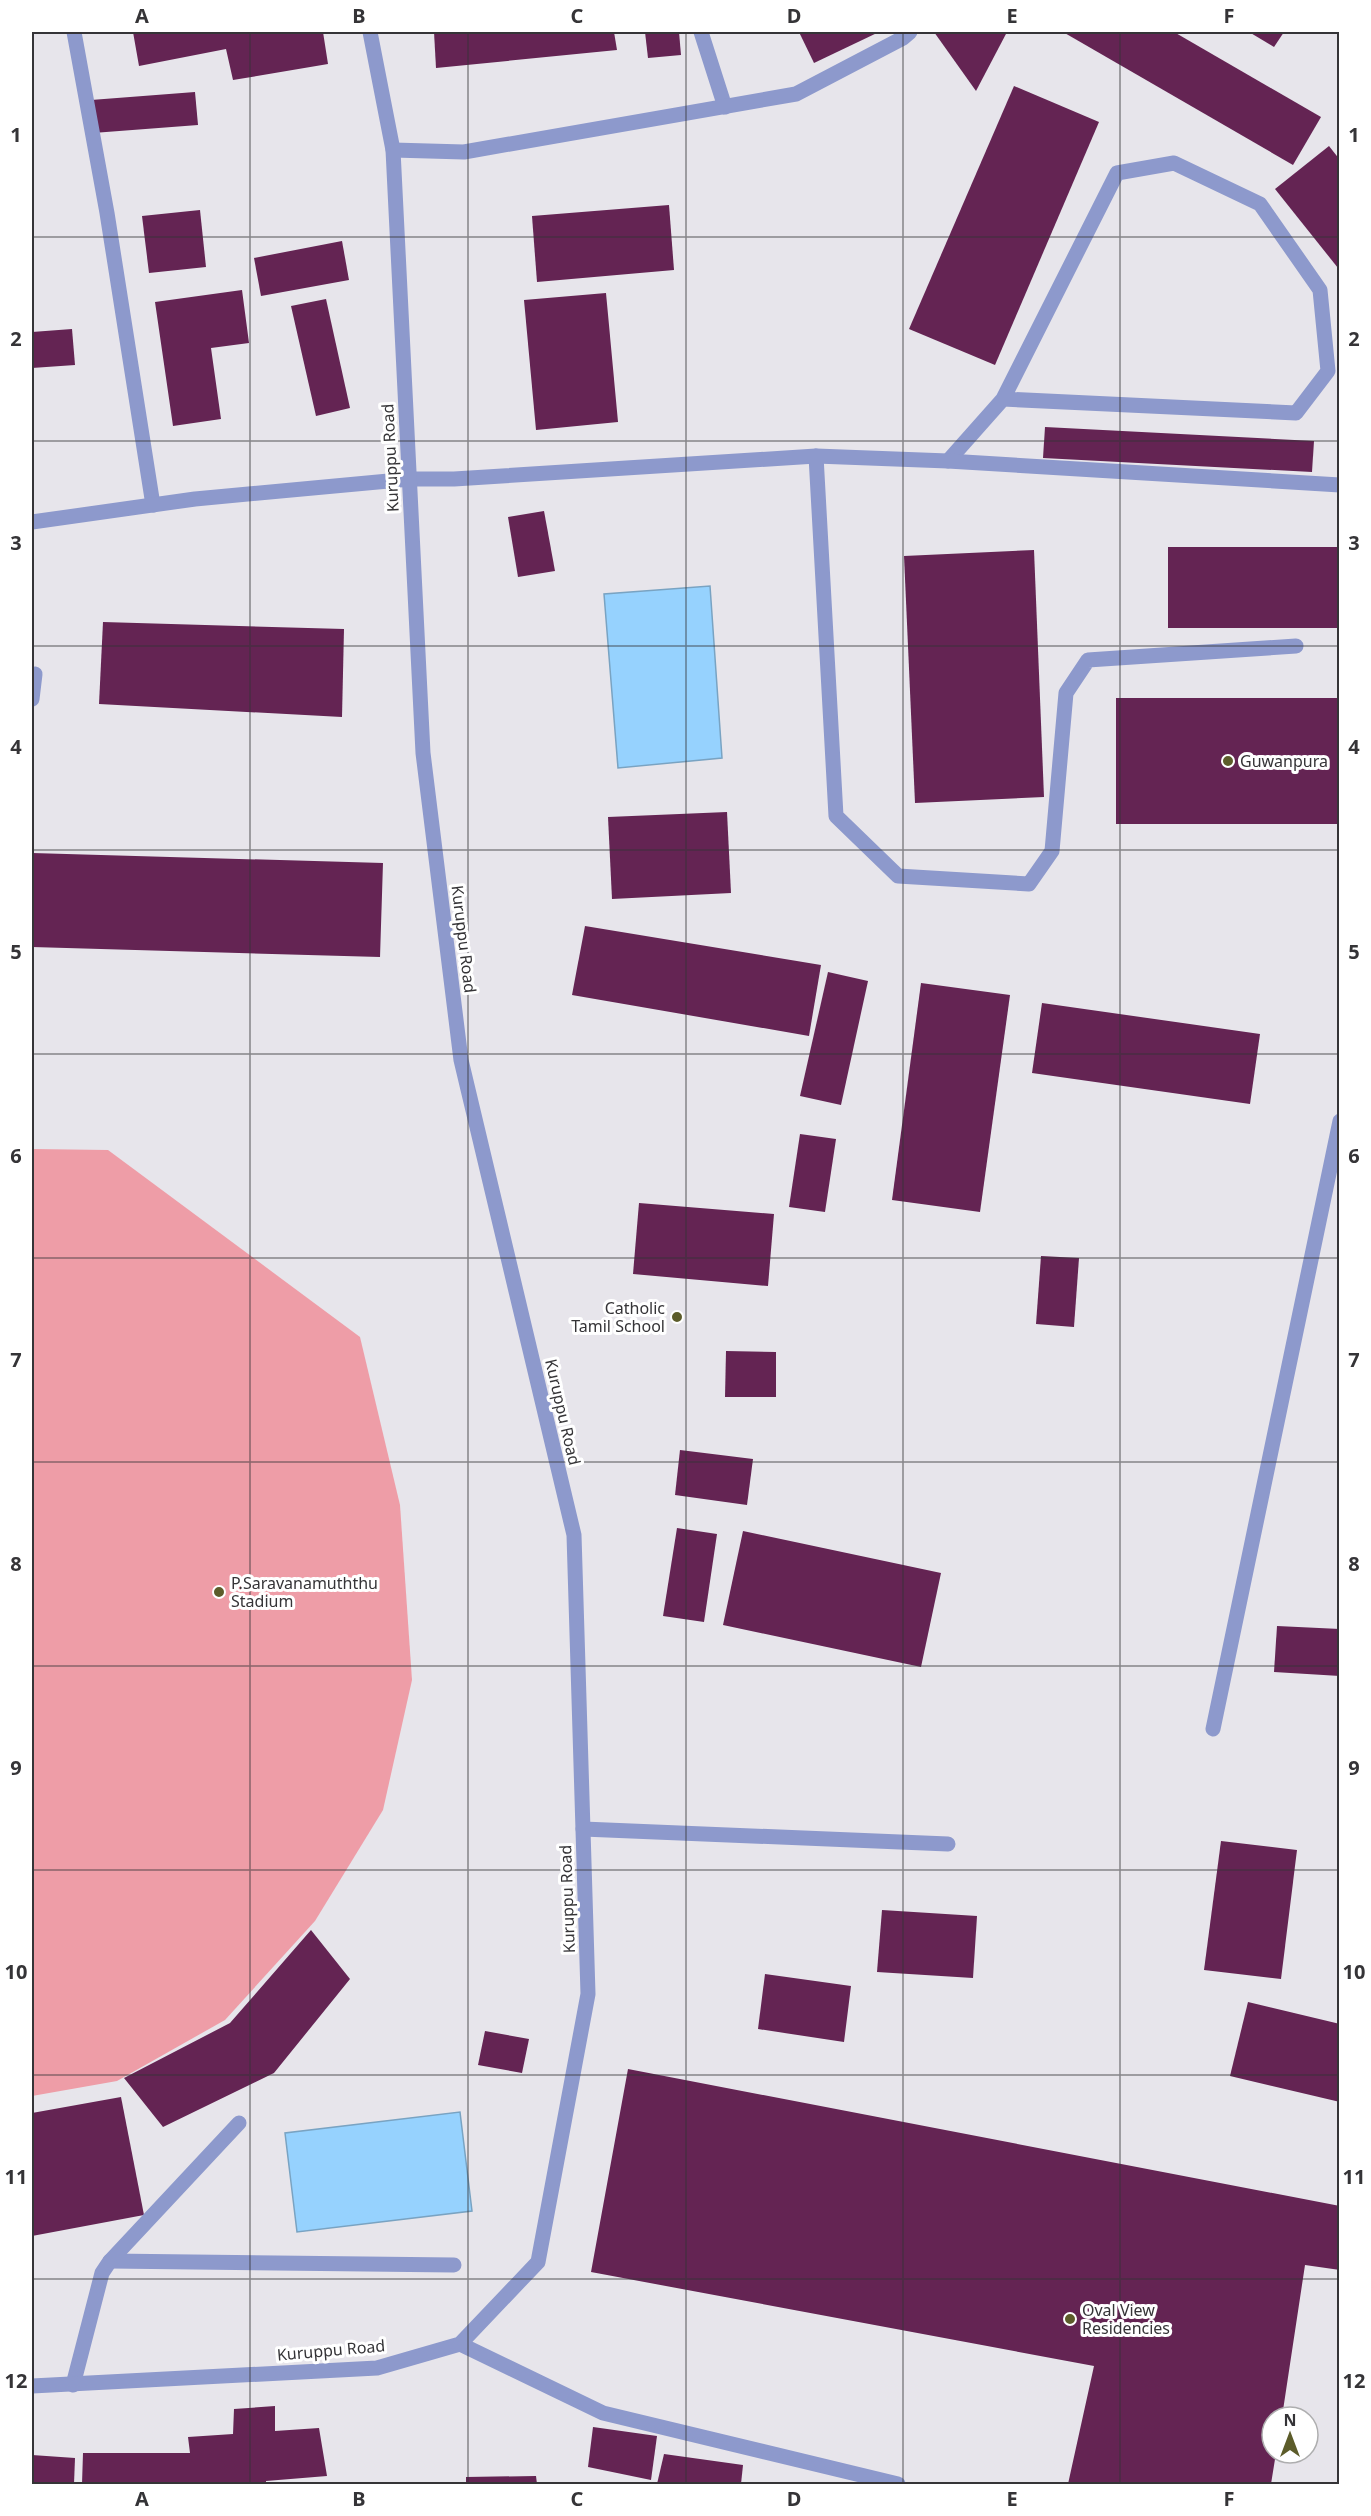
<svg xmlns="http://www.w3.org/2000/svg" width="1371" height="2516" font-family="'Noto Sans',sans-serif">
  <rect width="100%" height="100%" fill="#e7e5eb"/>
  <!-- green -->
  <polygon fill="#ee9da7" points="32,1149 108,1150 360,1337 400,1505 412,1680 383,1810 315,1921 225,2020 117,2081 32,2096"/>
  <!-- water -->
  <g fill="#96d2fe" stroke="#79a3c2" stroke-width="1.5">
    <polygon points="710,586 722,758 618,768 604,594"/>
    <polygon points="460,2112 472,2211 297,2232 285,2133"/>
  </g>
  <!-- building -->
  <g fill="#642453">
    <polygon points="133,32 323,32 328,64 233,80 226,49 139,66"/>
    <polygon points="434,32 614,32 617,50 436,68"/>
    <polygon points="645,32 679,32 681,55 648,58"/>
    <polygon points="799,32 879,32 814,63"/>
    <polygon points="934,32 1007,32 976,91"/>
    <polygon points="1063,32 1174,32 1321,117 1293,165"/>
    <polygon points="1249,32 1284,32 1274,47"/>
    <polygon points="1014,86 1099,122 995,365 909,329"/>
    <polygon points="195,92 198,125 93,133 91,100"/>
    <polygon points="1329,146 1340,160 1338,268 1275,189"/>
    <polygon points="669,205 674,270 537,282 532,216"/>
    <polygon points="200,210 206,267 149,273 142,216"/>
    <polygon points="342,241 349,280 261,296 254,258"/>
    <polygon points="242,290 249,343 211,348 221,419 173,426 155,302"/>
    <polygon points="606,293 618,422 536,430 524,300"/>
    <polygon points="326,299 350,408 316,416 291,306"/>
    <polygon points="72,329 75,365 32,368 32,332"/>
    <polygon points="1045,427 1314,441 1312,472 1043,458"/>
    <polygon points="544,511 555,571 518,577 508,517"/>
    <rect x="1168" y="547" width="172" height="81"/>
    <polygon points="1034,550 1044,797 915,803 904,556"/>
    <polygon points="103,622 344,629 342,717 99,704"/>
    <rect x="1116" y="698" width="224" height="126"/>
    <polygon points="727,812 731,893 612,899 608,817"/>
    <polygon points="32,853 383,863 380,957 32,947"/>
    <polygon points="585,926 821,965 809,1036 572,995"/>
    <polygon points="828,972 868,981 841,1105 800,1096"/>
    <polygon points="921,983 1010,995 980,1212 892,1200"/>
    <polygon points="1042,1003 1260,1034 1250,1104 1032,1073"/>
    <polygon points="800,1134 836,1139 825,1212 789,1207"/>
    <polygon points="639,1203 774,1214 768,1286 633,1274"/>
    <polygon points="1041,1256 1079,1258 1074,1327 1036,1324"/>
    <polygon points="726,1351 776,1352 776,1397 725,1397"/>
    <polygon points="680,1450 753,1459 747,1505 675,1495"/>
    <polygon points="677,1528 717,1534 704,1622 663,1616"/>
    <polygon points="743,1531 941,1573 921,1667 723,1625"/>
    <polygon points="1277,1626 1340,1629 1340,1676 1274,1672"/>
    <polygon points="1221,1841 1297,1850 1281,1979 1204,1970"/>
    <polygon points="882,1910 977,1916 973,1978 877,1972"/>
    <polygon points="311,1930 350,1979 274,2073 163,2127 124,2078 230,2023"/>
    <polygon points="765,1974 851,1986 844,2042 758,2029"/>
    <polygon points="1248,2002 1340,2024 1340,2102 1230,2076"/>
    <polygon points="485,2031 529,2039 522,2073 478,2065"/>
    <polygon points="628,2069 1340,2206 1340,2270 1305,2265 1282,2417 1272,2417 1272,2453 1276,2453 1271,2484 1068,2484 1094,2366 591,2272"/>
    <polygon points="121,2097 144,2215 32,2236 32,2113"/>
    <polygon points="275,2406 275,2431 319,2428 327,2476 266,2481 266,2484 82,2484 83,2453 190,2453 188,2437 233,2434 234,2409"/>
    <polygon points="593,2427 657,2436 651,2480 588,2467"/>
    <polygon points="664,2454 743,2465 741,2484 657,2484"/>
    <polygon points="32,2455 75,2458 74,2484 32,2484"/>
    <polygon points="536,2476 537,2484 466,2484 466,2477"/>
  </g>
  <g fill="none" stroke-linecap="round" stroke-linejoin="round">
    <!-- lane -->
    <g stroke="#8d99cc" stroke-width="15">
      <polyline points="110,2261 454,2265"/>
      <polyline points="73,2385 102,2273 110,2261 239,2123"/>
    </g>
    <!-- street -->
    <g stroke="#8d99cc" stroke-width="15">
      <polyline points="74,32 107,213 153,505"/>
      <polyline points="701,32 725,107"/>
      <polyline points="393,150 464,152 796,94 903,38 910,32"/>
      <polyline points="816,456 836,816 898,876 1029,884 1052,851 1066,693 1088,660 1296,646"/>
      <polyline points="948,461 1003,399 1117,173 1174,163 1260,204 1320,290 1328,371 1296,413 1003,399"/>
      <polyline points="32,522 195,499 410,479 454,479 816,456 948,461 1340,485"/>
      <polyline points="32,699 35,674"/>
      <polyline points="1213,1729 1340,1121"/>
      <polyline points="583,1829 948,1844"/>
      <polyline points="460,2344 603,2413 898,2484"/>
      <polyline points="32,2386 377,2368 460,2344 538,2262 588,1994 574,1535 461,1060 423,753 393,150 370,32"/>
    </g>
  </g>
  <!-- grid -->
  <path fill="none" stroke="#353437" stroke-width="1.5" stroke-opacity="0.55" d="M250,32V2484M468,32V2484M686,32V2484M903,32V2484M1120,32V2484M32,237H1340M32,441H1340M32,646H1340M32,850H1340M32,1054H1340M32,1258H1340M32,1462H1340M32,1666H1340M32,1870H1340M32,2075H1340M32,2279H1340"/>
  <!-- markers -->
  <g fill="#5c5c2a" stroke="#fff" stroke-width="2">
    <circle cx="1228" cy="761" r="6"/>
    <circle cx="677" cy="1317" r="6"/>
    <circle cx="219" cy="1592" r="6"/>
    <circle cx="1070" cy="2319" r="6"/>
  </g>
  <g text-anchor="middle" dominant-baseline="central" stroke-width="6" stroke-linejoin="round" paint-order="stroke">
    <!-- street labels -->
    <g font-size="16" fill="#353437" stroke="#fff">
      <text transform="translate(390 458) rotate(-93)">Kuruppu Road</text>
      <text transform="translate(464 939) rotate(83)">Kuruppu Road</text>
      <text transform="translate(563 1412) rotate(77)">Kuruppu Road</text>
      <text transform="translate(567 1899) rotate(-92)">Kuruppu Road</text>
      <text transform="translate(331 2350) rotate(-5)">Kuruppu Road</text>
    </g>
    <!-- poi labels -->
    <g font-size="16" fill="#353437" stroke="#fff" text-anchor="start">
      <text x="1240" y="761">Guwanpura</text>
      <text x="665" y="1308" text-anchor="end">Catholic<tspan x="665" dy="18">Tamil School</tspan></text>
      <text x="231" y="1583">P.Saravanamuththu<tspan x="231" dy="18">Stadium</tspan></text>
      <text x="1082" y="2310">Oval View<tspan x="1082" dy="18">Residencies</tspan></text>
    </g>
  </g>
  <!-- border -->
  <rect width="1371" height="2516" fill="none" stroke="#ffffff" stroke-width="66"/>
  <!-- north arrow -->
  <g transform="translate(1290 2435)"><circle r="28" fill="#ffffff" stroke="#aeaeaf" stroke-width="1.5"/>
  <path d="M0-4.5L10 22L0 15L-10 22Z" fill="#5c5c2a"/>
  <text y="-9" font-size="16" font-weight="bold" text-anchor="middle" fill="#353437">N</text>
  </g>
  <rect x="33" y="33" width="1305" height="2450" fill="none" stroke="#353437" stroke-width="2"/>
  <g font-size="20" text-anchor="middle" font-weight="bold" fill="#353437">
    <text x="142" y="23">A</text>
    <text x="359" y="23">B</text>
    <text x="577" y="23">C</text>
    <text x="794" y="23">D</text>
    <text x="1012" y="23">E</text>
    <text x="1229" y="23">F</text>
    <text x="16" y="142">1</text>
    <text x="1354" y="142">1</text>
    <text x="16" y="346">2</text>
    <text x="1354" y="346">2</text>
    <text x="16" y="550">3</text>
    <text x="1354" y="550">3</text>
    <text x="16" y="754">4</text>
    <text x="1354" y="754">4</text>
    <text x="16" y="959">5</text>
    <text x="1354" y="959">5</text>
    <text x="16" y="1163">6</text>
    <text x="1354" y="1163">6</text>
    <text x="16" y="1367">7</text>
    <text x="1354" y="1367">7</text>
    <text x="16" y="1571">8</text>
    <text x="1354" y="1571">8</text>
    <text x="16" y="1775">9</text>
    <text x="1354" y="1775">9</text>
    <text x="16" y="1979">10</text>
    <text x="1354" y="1979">10</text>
    <text x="16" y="2184">11</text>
    <text x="1354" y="2184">11</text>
    <text x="16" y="2388">12</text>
    <text x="1354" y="2388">12</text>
    <text x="142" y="2506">A</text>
    <text x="359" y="2506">B</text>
    <text x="577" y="2506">C</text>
    <text x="794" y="2506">D</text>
    <text x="1012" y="2506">E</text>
    <text x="1229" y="2506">F</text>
  </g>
</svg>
